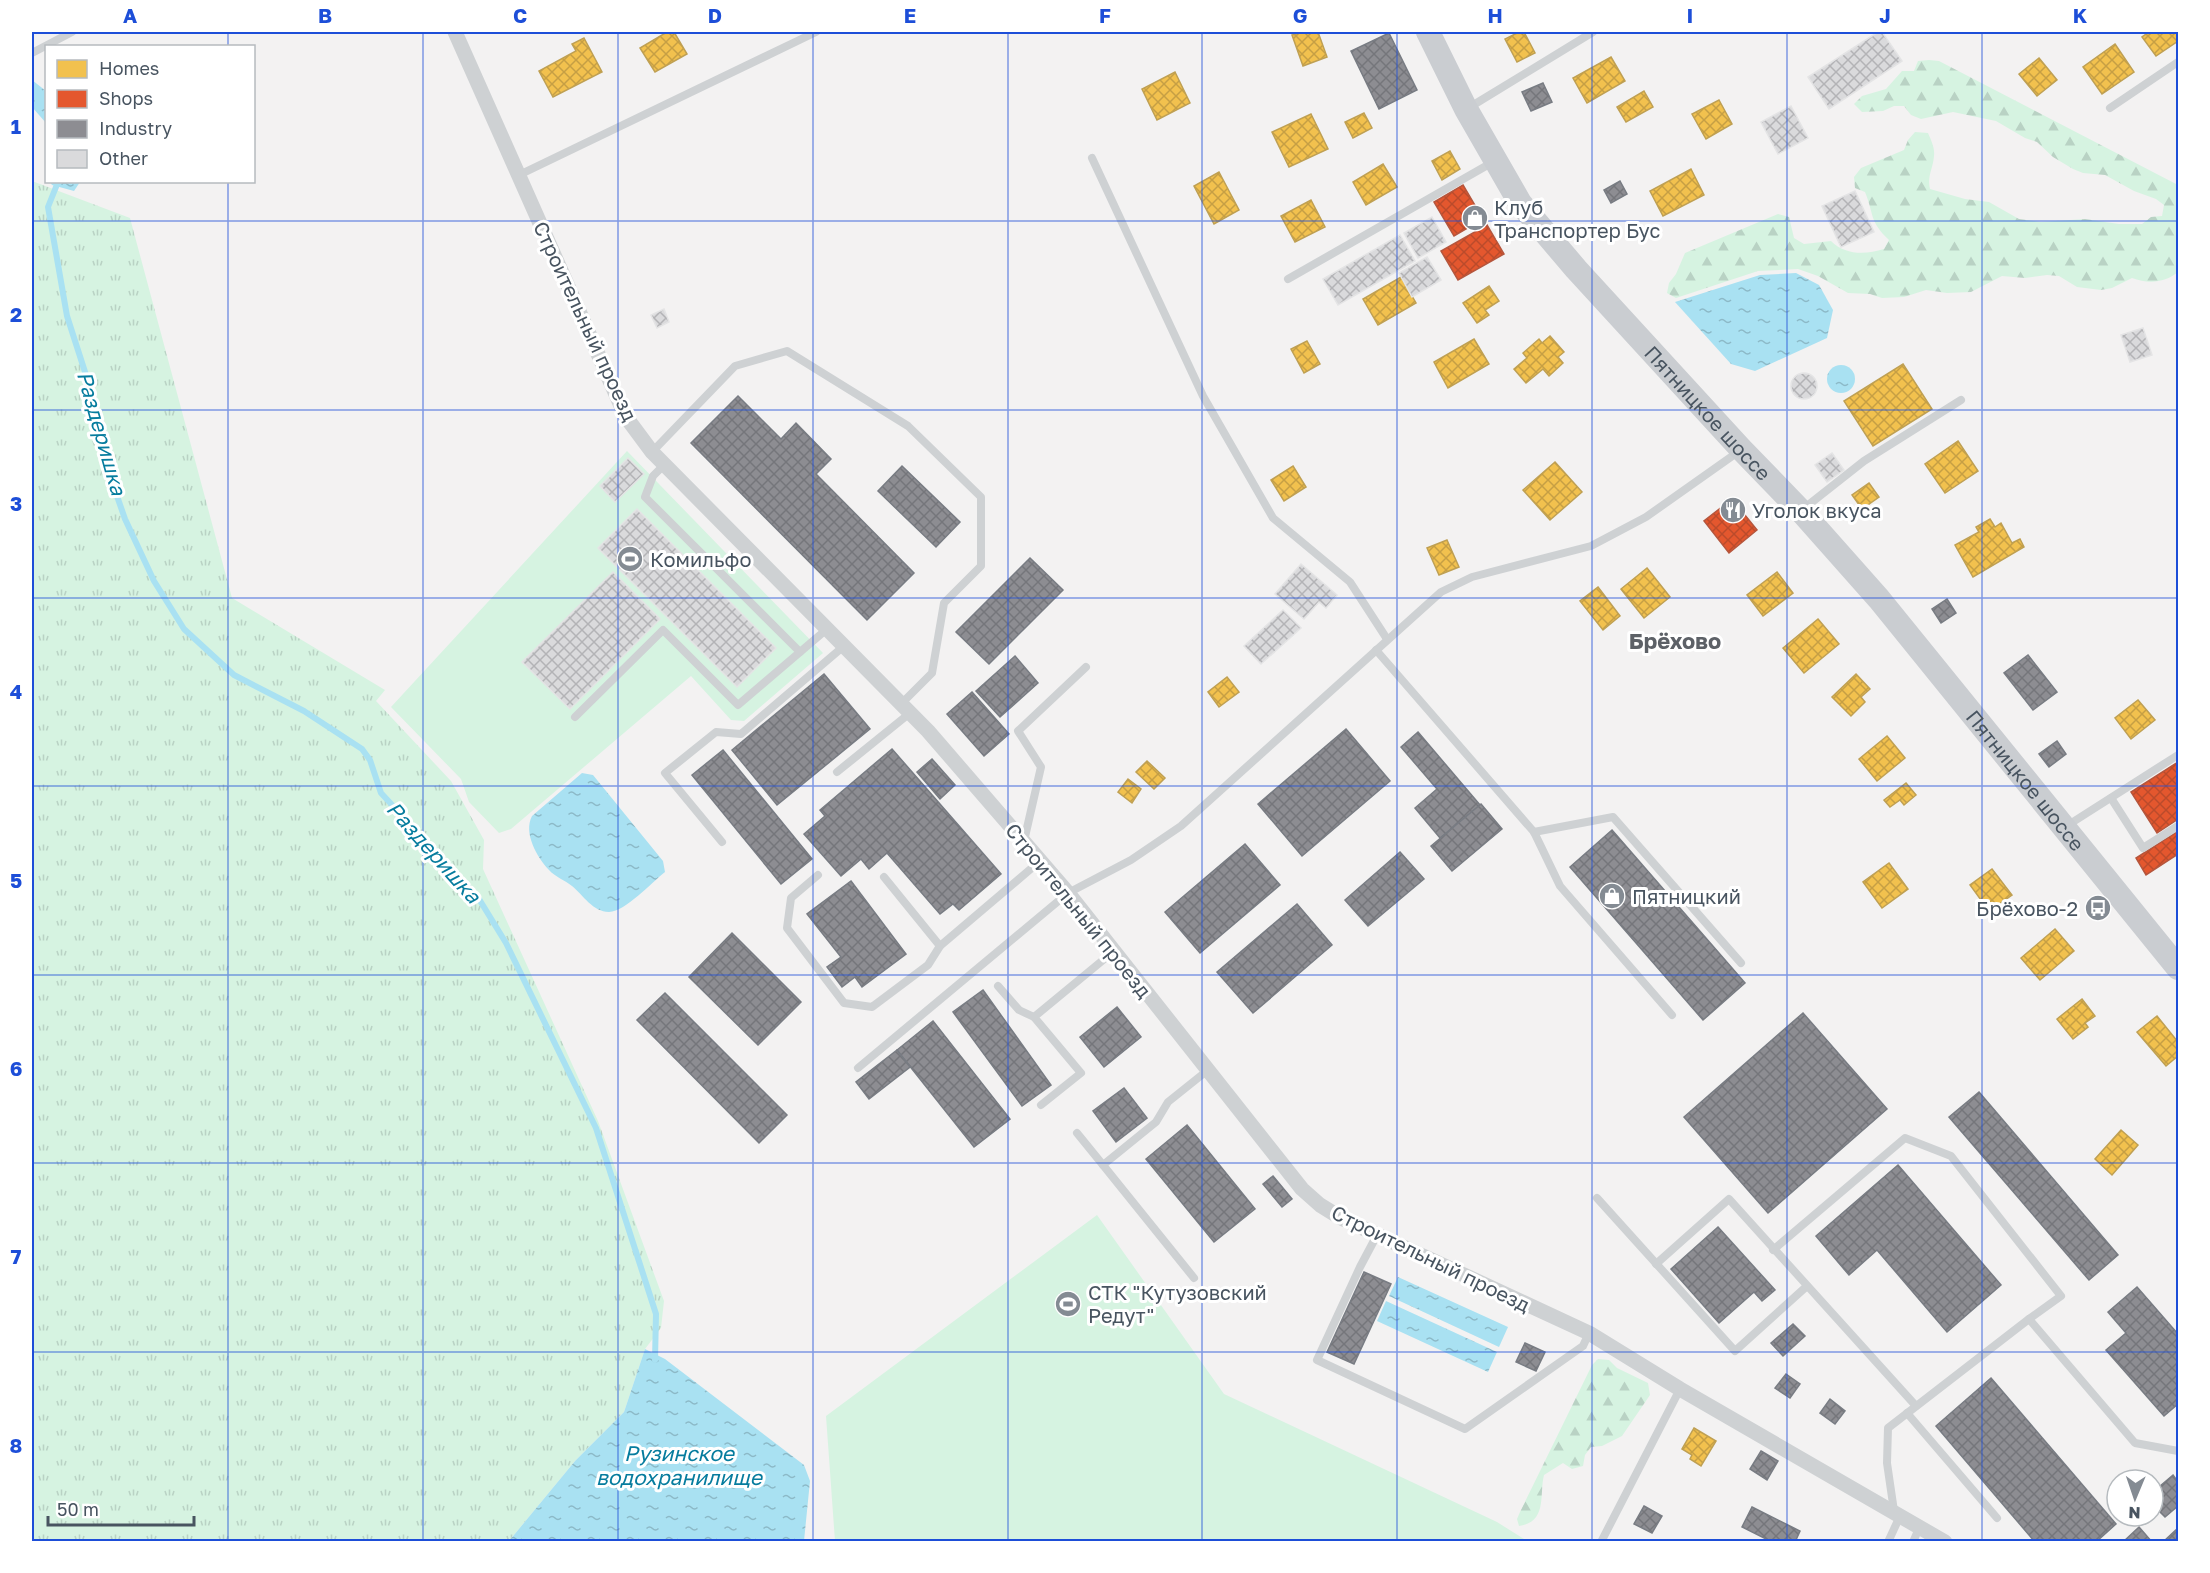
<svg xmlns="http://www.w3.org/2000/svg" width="2210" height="1573" font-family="'Golos Text',sans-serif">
  <defs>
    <pattern id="grass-tufts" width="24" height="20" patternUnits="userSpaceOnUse" patternTransform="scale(1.5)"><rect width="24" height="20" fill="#d6f3e1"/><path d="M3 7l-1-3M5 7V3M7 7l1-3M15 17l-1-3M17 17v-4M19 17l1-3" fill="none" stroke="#b9d2c4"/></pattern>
    <pattern id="forest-firs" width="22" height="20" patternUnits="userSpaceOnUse" patternTransform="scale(1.5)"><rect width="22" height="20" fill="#d6f3e1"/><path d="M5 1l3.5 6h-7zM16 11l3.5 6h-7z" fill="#b9d2c4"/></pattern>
    <pattern id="water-ripples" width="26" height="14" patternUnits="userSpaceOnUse" patternTransform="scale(1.5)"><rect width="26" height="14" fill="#a9e1f2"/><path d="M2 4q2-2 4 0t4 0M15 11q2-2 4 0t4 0" fill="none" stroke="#8cb9c7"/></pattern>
    <pattern id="homes-cross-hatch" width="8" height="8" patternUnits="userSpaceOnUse" patternTransform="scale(1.5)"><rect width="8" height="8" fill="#f2c14e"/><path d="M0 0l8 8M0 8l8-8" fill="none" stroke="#c69f44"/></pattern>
    <pattern id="shops-cross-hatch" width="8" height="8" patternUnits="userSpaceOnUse" patternTransform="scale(1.5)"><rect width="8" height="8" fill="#e4572e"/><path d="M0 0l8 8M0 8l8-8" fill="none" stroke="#bb4b2b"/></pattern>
    <pattern id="industry-cross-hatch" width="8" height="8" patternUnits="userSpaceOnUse" patternTransform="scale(1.5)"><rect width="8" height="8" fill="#8d8d92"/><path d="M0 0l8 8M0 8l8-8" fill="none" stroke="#75767b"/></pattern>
    <pattern id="building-cross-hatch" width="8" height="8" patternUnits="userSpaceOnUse" patternTransform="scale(1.5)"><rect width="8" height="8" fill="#dadadc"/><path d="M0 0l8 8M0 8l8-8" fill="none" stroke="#b3b3b6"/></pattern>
  </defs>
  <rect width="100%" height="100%" fill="#f3f2f2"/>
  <!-- grass -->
  <polygon fill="url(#grass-tufts)" points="32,181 130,218 232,598 385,690 376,701 451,781 484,840 483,869 598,1121 664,1301 661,1328 645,1349 624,1412 575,1461 509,1541 32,1541"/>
  <!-- forest -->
  <g fill="url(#forest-firs)">
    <path d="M1929,60L1939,61L2178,185V272C2165,283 2148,284 2132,278L2112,288L2101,290L2077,287L2059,276L2047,275L2025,278L2002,276L1971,292L1947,293L1926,290L1904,297L1882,298L1870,294L1848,293L1818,276L1798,269L1758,271L1676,298L1667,293L1669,283L1676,274L1685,253L1778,214L1789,217L1794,238L1804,244L1831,241C1845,255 1865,255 1884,249L1889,240C1869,221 1874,214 1865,192L1855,188L1854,177L1861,168L1904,150L1908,140L1915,132L1928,133C1931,140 1935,148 1934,156C1933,169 1927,176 1930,189L1965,199L1989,202L2019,219L2041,222L2085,219L2119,224H2142L2151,217L2162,216L2164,205L2156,199L2134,191L2105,175L2083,173L2073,169L2053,157L2037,142L2025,138L1996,121L1953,112L1921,119L1911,115L1904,106H1894L1883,111L1862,112L1854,104L1862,96L1886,89L1902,71H1914L1918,61Z"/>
    <path d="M1598,1359L1609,1360L1617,1368L1648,1383L1650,1395L1622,1436L1602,1446L1591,1447L1585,1455L1583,1466L1572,1469L1563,1463L1544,1475C1539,1494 1548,1522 1519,1526L1517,1519L1520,1512L1592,1365Z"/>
  </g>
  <!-- park -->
  <g fill="#d6f3e1">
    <polygon points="627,451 823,653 744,721 731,720 691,676 511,829 499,833 469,802 461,779 391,707"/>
    <polygon points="1097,1215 1224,1394 1497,1522 1527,1541 835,1541 826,1416"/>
  </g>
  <!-- water -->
  <g fill="url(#water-ripples)">
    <polygon points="32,80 46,91 46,123 32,107"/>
    <polygon points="50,182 80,182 74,191 52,185"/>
    <polygon points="1796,273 1819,285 1833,310 1827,338 1755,371 1731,364 1675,302 1760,275"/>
    <circle cx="1841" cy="379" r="14"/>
    <path d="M582,773L593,775L663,861L665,872C651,883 626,911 609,912C593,912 583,895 572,886C565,880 555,877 549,870C537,857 523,833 532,816Z"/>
    <polygon points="1398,1277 1508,1327 1499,1347 1389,1296"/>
    <polygon points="1386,1301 1497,1352 1488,1372 1377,1321"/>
    <polygon points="645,1349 665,1359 804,1465 810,1481 804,1541 509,1541 575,1461 624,1412"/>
  </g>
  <!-- homes -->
  <g fill="url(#homes-cross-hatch)" stroke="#bfa053" stroke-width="1.5">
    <polygon points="667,32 674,32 687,54 655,72 640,48"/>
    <polygon points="1303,32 1318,32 1327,57 1303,66 1292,35"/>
    <polygon points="1519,32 1524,32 1535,53 1517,62 1505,39"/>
    <polygon points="2149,32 2178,32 2178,41 2156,56 2142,37"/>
    <polygon points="584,38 602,72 553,97 539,71 576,51 572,44"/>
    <polygon points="2115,44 2134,72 2102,94 2083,67"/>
    <polygon points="1611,57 1625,81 1587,103 1573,78"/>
    <polygon points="2039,58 2057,80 2037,96 2019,74"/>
    <polygon points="1175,72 1190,103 1157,120 1142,89"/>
    <polygon points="1644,91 1653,107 1626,122 1617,107"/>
    <polygon points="1719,100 1732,124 1706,139 1692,114"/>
    <polygon points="1364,113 1372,128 1353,138 1345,122"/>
    <polygon points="1311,114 1328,149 1289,167 1272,132"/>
    <polygon points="1450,151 1460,169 1442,180 1432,161"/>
    <polygon points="1383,164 1397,187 1366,205 1353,182"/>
    <polygon points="1691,169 1704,195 1663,216 1650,191"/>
    <polygon points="1219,172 1239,210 1214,224 1194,186"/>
    <polygon points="1311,200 1325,227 1295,242 1281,216"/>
    <polygon points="1401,277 1416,303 1378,325 1363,299"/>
    <polygon points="1489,286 1499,301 1485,310 1489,315 1477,323 1463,303"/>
    <polygon points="1550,336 1564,352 1558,357 1563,363 1549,376 1543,369 1526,383 1514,369 1527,358 1523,353 1539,339 1542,343"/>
    <polygon points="1474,339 1489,364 1448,388 1434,362"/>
    <polygon points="1307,341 1320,364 1304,373 1291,349"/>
    <polygon points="1903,364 1932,409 1873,446 1844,401"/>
    <polygon points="1958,441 1978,471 1945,493 1925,464"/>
    <polygon points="1555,462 1582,492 1550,520 1523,490"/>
    <polygon points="1293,466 1306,487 1284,501 1271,480"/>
    <polygon points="1869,483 1879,497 1862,509 1852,495"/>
    <polygon points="1990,519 1995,527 2001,523 2012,543 2020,539 2024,547 1973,577 1955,545 1979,532 1976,527"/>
    <polygon points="1447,540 1459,567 1439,575 1427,548"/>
    <polygon points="1647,568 1670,597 1644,618 1621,589"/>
    <polygon points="1777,572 1793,593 1763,616 1747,595"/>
    <polygon points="1598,587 1620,616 1603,630 1580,601"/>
    <polygon points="1818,619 1839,644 1804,673 1783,648"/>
    <polygon points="1856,674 1870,689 1861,697 1865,702 1851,716 1832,697"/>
    <polygon points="1227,677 1239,692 1219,707 1208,692"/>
    <polygon points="2138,700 2155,720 2131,739 2115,718"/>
    <polygon points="1887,736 1905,758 1877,781 1859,759"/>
    <polygon points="1147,761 1165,778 1154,789 1136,772"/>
    <polygon points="1128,779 1141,789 1132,803 1118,792"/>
    <polygon points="1906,783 1916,795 1904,805 1900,800 1890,807 1884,800"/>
    <polygon points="1889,863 1908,889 1882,908 1863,882"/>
    <polygon points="1992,869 2012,895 1989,911 1970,885"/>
    <polygon points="2055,929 2074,951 2040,980 2021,958"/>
    <polygon points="2082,999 2095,1016 2085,1023 2088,1027 2073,1039 2057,1019"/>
    <polygon points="2157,1016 2178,1042 2178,1056 2166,1066 2137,1032"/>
    <polygon points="2121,1130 2138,1145 2112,1175 2095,1159"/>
    <polygon points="1694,1428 1716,1441 1701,1466 1690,1459 1692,1455 1682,1449"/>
  </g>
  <!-- shops -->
  <g fill="url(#shops-cross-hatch)" stroke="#b5563d" stroke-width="1.5">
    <polygon points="1463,185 1483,219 1454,236 1434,202"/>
    <polygon points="1487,225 1504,254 1458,280 1441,251"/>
    <polygon points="1732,499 1757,530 1729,553 1704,521"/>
    <polygon points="2178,762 2178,819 2157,833 2131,792"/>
    <polygon points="2178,831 2178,854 2146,875 2136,858"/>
  </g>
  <!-- industry -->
  <g fill="url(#industry-cross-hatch)" stroke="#787c83" stroke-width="1.5">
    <polygon points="1389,33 1417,90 1379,109 1351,51"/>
    <polygon points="1543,83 1552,102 1531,111 1522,92"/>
    <polygon points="1620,181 1627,194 1611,203 1604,190"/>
    <polygon points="738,396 781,439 796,423 831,459 816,474 914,573 867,620 691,443"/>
    <polygon points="902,466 960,522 936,547 878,491"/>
    <polygon points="1030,558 1063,590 989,664 956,632"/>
    <polygon points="1947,599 1956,613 1941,623 1932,609"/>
    <polygon points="2028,655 2057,692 2033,710 2004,673"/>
    <polygon points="1015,656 1038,683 1000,717 976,691"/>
    <polygon points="824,674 870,729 777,805 732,750"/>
    <polygon points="972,692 1009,734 984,756 947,714"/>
    <polygon points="1346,729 1390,781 1302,856 1258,804"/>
    <polygon points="1418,732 1480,805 1440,838 1415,808 1437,789 1401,747"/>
    <polygon points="2057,741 2066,754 2049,767 2039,754"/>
    <polygon points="892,749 1001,874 959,910 953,904 940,914 887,853 869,869 861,859 841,876 804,834 825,816 820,810"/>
    <polygon points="723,750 812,859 781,884 692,775"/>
    <polygon points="932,759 955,785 940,799 917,772"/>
    <polygon points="1481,804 1502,829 1452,871 1431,846"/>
    <polygon points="1612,830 1745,983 1703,1020 1570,867"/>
    <polygon points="1245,844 1280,885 1200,953 1165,912"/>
    <polygon points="1400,852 1424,879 1368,926 1345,900"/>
    <polygon points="851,881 906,954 862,987 855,977 842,987 827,967 841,957 807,914"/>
    <polygon points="1297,904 1332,945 1253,1013 1217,972"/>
    <polygon points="732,933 801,1002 758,1045 689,977"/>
    <polygon points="983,990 1051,1085 1022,1106 953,1012"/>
    <polygon points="665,993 787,1115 759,1143 637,1020"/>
    <polygon points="1117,1007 1141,1037 1104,1067 1080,1037"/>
    <polygon points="1803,1013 1887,1109 1768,1213 1684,1117"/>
    <polygon points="933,1021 1010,1119 974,1147 897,1050"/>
    <polygon points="897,1050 910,1067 869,1099 856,1082"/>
    <polygon points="1124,1088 1147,1118 1116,1142 1093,1111"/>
    <polygon points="1979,1092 2118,1255 2089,1280 1949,1117"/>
    <polygon points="1187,1125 1255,1209 1214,1242 1146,1159"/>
    <polygon points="1898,1165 2001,1285 1947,1332 1877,1250 1849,1275 1816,1236"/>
    <polygon points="1273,1176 1292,1199 1282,1207 1263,1184"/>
    <polygon points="1718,1227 1775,1290 1762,1301 1754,1292 1719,1323 1671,1269"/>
    <polygon points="1364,1272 1391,1284 1354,1364 1327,1352"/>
    <polygon points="2137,1287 2178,1334 2178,1404 2164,1416 2106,1350 2126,1333 2108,1312"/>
    <polygon points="1793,1324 1805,1336 1783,1356 1771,1343"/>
    <polygon points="1525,1343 1545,1352 1536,1371 1516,1362"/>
    <polygon points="1786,1374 1800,1384 1790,1398 1775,1388"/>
    <polygon points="1991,1378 2116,1524 2096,1542 2035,1542 1936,1426"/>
    <polygon points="1830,1399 1845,1411 1835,1424 1820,1413"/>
    <polygon points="1761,1451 1778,1461 1767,1480 1750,1469"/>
    <polygon points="2173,1475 2178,1482 2178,1506 2165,1517 2159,1511 2153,1516 2153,1492"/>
    <polygon points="1644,1506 1662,1516 1652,1533 1634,1524"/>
    <polygon points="1752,1507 1800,1531 1795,1542 1772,1542 1742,1527"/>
    <polygon points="2139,1527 2152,1542 2123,1542"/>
    <polygon points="2178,1528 2178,1542 2163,1542"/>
  </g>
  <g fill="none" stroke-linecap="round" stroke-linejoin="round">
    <!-- stream -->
    <polyline stroke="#a9e1f2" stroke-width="6" points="58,182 48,207 67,316 95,403 110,476 125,519 154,581 184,629 234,675 304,711 362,749 370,760 381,793 479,899 506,943 596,1128 656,1314 655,1360"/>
  </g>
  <!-- building -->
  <g fill="url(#building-cross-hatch)" stroke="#e4e4e5" stroke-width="1.5">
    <polygon points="1878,32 1882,32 1902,61 1829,109 1808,77"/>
    <polygon points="1791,106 1808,138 1778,154 1761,122"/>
    <polygon points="1855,191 1874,232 1841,247 1822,206"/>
    <polygon points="1432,217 1446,242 1418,258 1404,233"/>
    <polygon points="1400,235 1415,261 1338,305 1323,279"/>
    <polygon points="1427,257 1441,280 1412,297 1399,273"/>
    <polygon points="664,309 669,322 657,328 651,315"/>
    <polygon points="2143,328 2152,355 2130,362 2121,335"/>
    <circle cx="1804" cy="386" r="13"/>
    <polygon points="1832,453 1844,470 1827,482 1815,465"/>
    <polygon points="628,458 644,474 615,502 600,486"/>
    <polygon points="637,509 776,648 737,687 598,548"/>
    <polygon points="1301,564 1337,595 1326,608 1319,602 1304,619 1275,594"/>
    <polygon points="613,572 660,619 570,709 522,662"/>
    <polygon points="1283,610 1301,628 1261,664 1244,646"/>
  </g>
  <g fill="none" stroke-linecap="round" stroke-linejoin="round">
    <!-- lane -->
    <g stroke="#ced1d3" stroke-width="8">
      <polyline points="32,53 72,32"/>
      <polyline points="1470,107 1593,32"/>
      <polyline points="2110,108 2178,62"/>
      <polyline points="1092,158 1203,396 1273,518 1350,582 1387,639"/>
      <polyline points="519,175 816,32"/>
      <polyline points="1288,279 1493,162"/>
      <polyline points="652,452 735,366 787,351 908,426 981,497 981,566 944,603 932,673 901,704"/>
      <polyline points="665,464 653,476 645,497 800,652"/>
      <polyline points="1802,510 1864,461 1961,400"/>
      <polyline points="1376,650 1534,832 1560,886 1672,1015"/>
      <polyline points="575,717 663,630 738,705 827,629"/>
      <polyline points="837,772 910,713"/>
      <polyline points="2111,798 2143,848 2178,826"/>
      <polyline points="2065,827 2178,755"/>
      <polyline points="1534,832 1613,817 1741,963"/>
      <polyline points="1024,841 1041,767 1018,731 1086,667"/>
      <polyline points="722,842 665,773 716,732 741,734 844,646"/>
      <polyline points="818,875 791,898 787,928 844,1003 872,1007 928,965 940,946 1040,861"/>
      <polyline points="884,877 940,946"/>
      <polyline points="998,986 1019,1010 1034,1017"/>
      <polyline points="858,1068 1068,893 1131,860 1181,826 1441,592 1472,577 1591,546 1646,517 1738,452"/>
      <polyline points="1041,1105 1081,1073 1034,1017 1114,951"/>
      <polyline points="1077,1133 1103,1165"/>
      <polyline points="1597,1198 1735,1351 1807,1286"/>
      <polyline points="1377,1235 1360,1267 1317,1360 1465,1429 1583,1346 1589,1333"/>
      <polyline points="1773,1250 1905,1138 1951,1156 2061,1296 2029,1319"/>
      <polyline points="1656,1264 1729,1199 1916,1406"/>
      <polyline points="1194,1278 1103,1165 1156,1122 1168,1102 1208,1070"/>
      <polyline points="1907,1413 1997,1518"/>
      <polyline points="1894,1511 1887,1463 1888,1428 2029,1319 2135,1443 2178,1451"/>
      <polyline points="1601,1542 1680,1389"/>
      <polyline points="1888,1542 1900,1516"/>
      <polyline points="1913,1542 1920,1526"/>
    </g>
    <!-- street -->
    <polyline stroke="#ced1d3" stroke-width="15" points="455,32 626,417 652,452 928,731 1068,893 1302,1189 1320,1205 1341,1218 1589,1333 1680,1389 1945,1542"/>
    <!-- primary -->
    <path stroke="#cacdd1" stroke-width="24" id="s1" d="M1428,32L1466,109L1520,203L1576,269L1741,449L1801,511L1879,599L2178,968"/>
  </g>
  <!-- grid -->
  <path fill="none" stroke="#1d4ed8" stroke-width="1.5" stroke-opacity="0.55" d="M228,32V46M423,32V1542M618,32V1542M813,32V1542M1008,32V1542M1202,32V1542M1397,32V1542M1592,32V1542M1787,32V1542M1982,32V1542M228,182V1542M32,221H2178M32,410H2178M32,598H2178M32,786H2178M32,975H2178M32,1163H2178M32,1352H2178"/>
  <!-- icons -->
  <defs>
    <g id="shop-disc" transform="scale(1.35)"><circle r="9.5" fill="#848b93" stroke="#fff"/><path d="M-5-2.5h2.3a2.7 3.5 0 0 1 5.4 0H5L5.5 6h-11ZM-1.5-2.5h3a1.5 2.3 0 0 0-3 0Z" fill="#fff"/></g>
    <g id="restaurant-disc" transform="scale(1.35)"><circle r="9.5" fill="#848b93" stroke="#fff"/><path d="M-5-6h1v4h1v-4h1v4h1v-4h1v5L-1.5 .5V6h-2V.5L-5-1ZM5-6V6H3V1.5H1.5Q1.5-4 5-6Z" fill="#fff"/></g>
    <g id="stadium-disc" transform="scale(1.35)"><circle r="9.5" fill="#848b93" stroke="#fff"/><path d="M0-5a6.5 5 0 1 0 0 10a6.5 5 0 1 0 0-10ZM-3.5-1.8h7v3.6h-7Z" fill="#fff"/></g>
    <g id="bus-disc" transform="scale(1.35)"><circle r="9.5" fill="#848b93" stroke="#fff"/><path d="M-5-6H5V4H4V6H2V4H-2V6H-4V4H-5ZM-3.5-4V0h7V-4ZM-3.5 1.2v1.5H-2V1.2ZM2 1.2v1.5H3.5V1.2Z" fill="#fff"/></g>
  </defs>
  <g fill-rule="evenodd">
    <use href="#shop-disc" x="1475" y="218"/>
    <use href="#restaurant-disc" x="1733" y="510"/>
    <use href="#stadium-disc" x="630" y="559"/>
    <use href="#shop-disc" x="1612" y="896"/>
    <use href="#bus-disc" x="2098" y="908"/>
    <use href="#stadium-disc" x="1068" y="1304"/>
  </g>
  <g text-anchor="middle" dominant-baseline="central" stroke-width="6" stroke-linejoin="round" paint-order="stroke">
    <!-- poi labels -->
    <g font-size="20" fill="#485460" stroke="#fff" text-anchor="start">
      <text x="1494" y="207">Клуб<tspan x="1494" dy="23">Транспортер Бус</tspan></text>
      <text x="1752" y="510">Уголок вкуса</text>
      <text x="650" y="559">Комильфо</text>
      <text x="1632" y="896">Пятницкий</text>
      <text x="2078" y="908" text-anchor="end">Брёхово-2</text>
      <text x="1088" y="1292">СТК "Кутузовский<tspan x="1088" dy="23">Редут"</tspan></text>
    </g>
    <!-- street labels -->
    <g font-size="20" fill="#485460" stroke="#fff">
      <text transform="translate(586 321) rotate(65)">Строительный проезд</text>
      <text stroke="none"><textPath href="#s1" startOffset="476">Пятницкое шоссе</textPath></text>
      <text stroke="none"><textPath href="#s1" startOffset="962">Пятницкое шоссе</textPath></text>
      <text transform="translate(1079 910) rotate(51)">Строительный проезд</text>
      <text transform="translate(1431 1258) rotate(26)">Строительный проезд</text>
    </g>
    <!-- water labels -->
    <g font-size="21" font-style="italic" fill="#067c9e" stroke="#fff">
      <text transform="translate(102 433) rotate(74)">Раздеришка</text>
      <text transform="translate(434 852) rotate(48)">Раздеришка</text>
      <text x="679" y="1453">Рузинское<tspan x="679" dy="24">водохранилище</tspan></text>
    </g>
    <!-- quarter labels -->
    <g font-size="22" font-weight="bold" fill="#5d6167" stroke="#fff">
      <text x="1675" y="640">Брёхово</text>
    </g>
  </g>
  <!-- border -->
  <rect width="2210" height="1573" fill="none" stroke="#ffffff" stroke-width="66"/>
  <!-- legend -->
  <rect x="45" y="45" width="210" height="138" fill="#ffffff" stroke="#b6bbbf" stroke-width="1.5"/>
  <rect x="57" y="60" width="30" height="18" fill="#f2c14e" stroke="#b6bbbf" stroke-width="1.5"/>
  <text x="99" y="75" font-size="18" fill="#485460">Homes</text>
  <rect x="57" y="90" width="30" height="18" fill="#e4572e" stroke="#b6bbbf" stroke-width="1.5"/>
  <text x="99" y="105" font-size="18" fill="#485460">Shops</text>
  <rect x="57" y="120" width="30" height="18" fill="#8d8d92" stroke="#b6bbbf" stroke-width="1.5"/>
  <text x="99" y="135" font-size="18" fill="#485460">Industry</text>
  <rect x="57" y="150" width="30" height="18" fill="#dadadc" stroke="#b6bbbf" stroke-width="1.5"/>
  <text x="99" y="165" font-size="18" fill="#485460">Other</text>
  <!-- north arrow -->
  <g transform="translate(2135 1498) rotate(182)"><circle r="28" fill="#ffffff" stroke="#b6bbbf" stroke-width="1.5"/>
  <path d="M0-4.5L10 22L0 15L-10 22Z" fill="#848b93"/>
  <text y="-9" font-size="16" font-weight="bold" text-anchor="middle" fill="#485460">N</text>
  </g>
  <!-- scale -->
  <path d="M48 1516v9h146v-9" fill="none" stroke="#485460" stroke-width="3"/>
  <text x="57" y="1516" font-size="18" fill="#485460" stroke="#ffffff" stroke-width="4.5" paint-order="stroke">50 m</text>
  <rect x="33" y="33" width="2144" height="1507" fill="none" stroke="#1d4ed8" stroke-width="2"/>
  <g font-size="20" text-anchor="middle" font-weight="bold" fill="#1d4ed8">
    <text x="130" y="23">A</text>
    <text x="325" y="23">B</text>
    <text x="520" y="23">C</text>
    <text x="715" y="23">D</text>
    <text x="910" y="23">E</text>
    <text x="1105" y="23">F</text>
    <text x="1300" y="23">G</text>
    <text x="1495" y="23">H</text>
    <text x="1690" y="23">I</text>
    <text x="1885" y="23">J</text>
    <text x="2080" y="23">K</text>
    <text x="16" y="134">1</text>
    <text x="16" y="322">2</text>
    <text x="16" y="511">3</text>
    <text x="16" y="699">4</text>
    <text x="16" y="888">5</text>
    <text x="16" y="1076">6</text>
    <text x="16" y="1264">7</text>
    <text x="16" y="1453">8</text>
  </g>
</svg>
